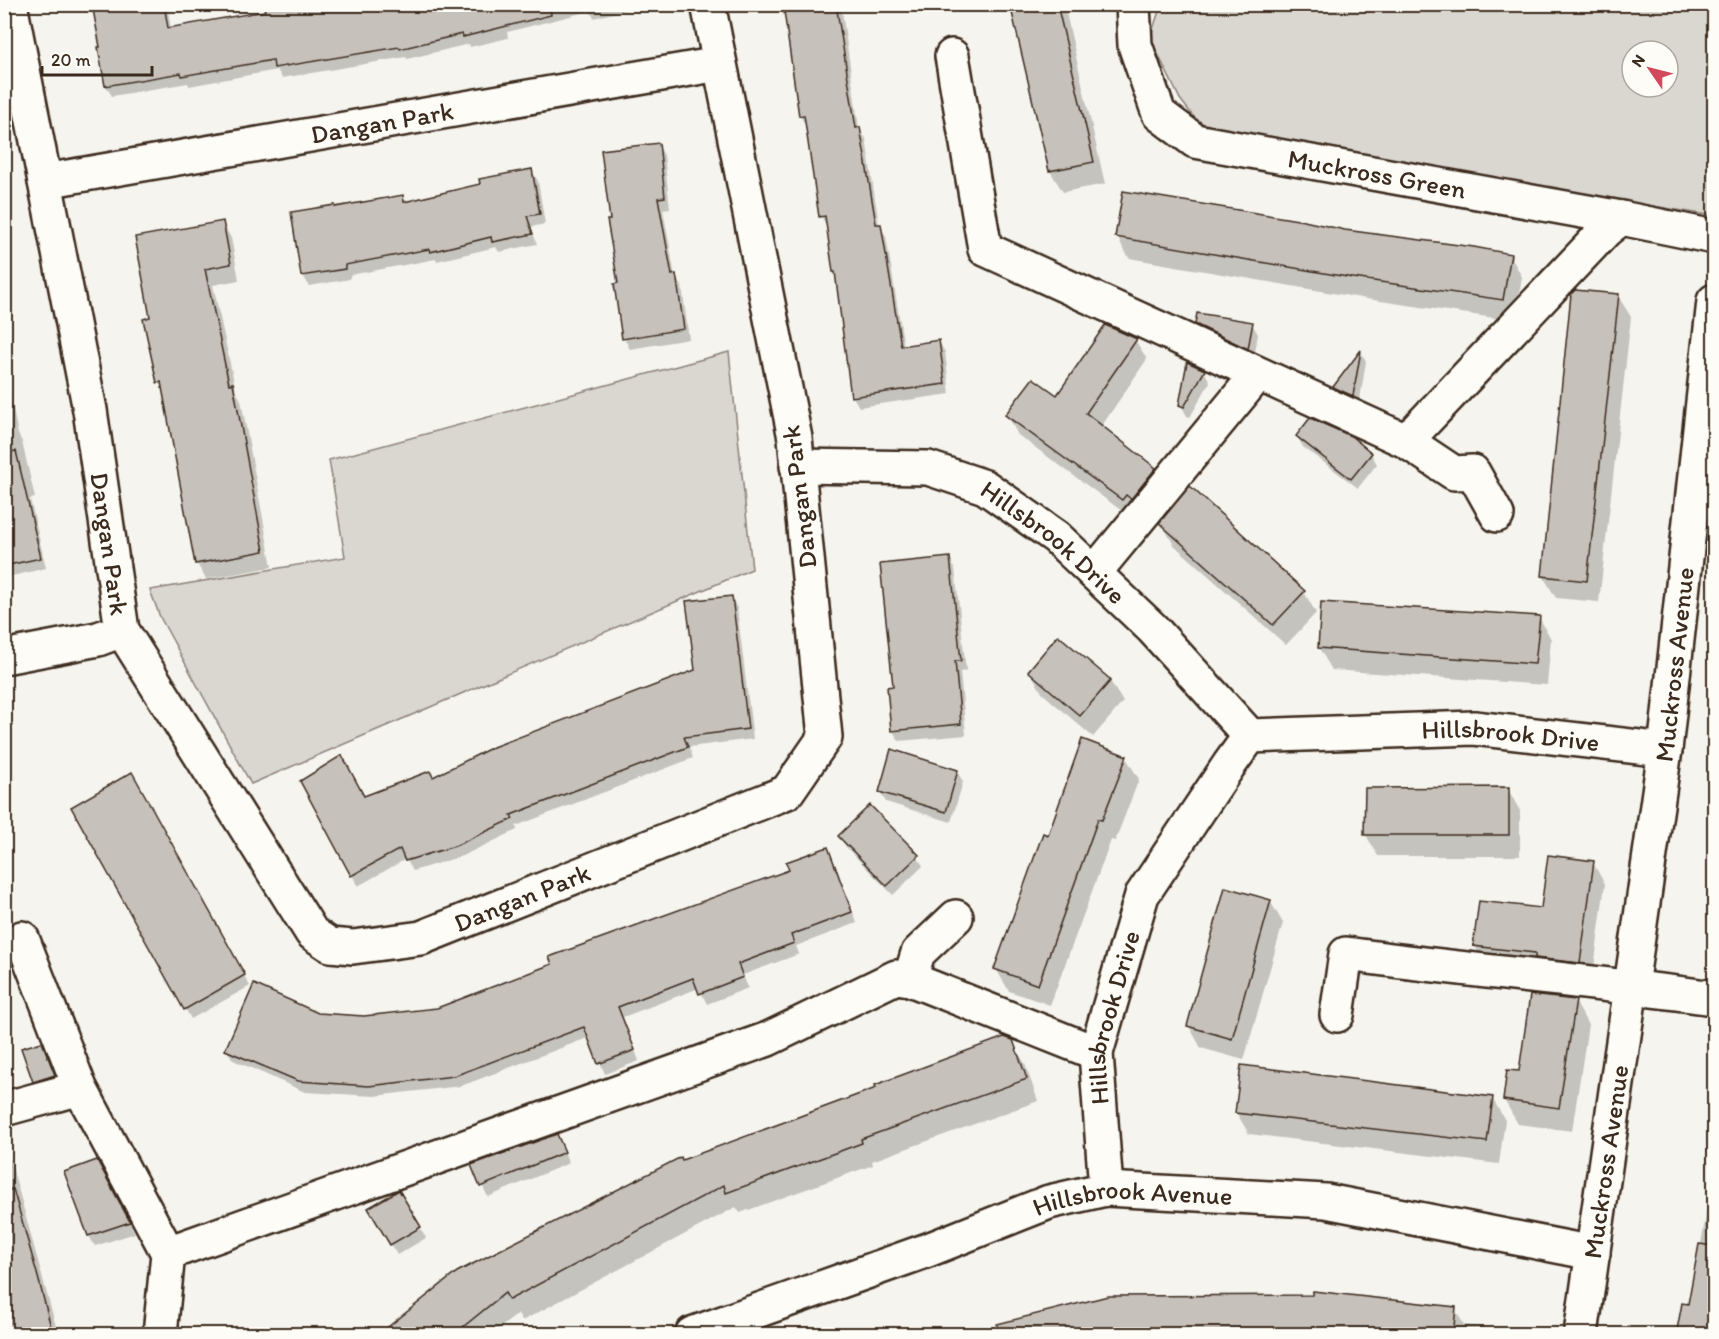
<svg xmlns="http://www.w3.org/2000/svg" width="1719" height="1339" font-family="Itim,sans-serif">
  <rect width="100%" height="100%" fill="#f5f4ee"/>
  <filter id="ink" filterUnits="userSpaceOnUse"><feTurbulence type="fractalNoise" baseFrequency=".0167" numOctaves="2"/><feDisplacementMap in="SourceGraphic" scale="12" xChannelSelector="R" yChannelSelector="G"/><feConvolveMatrix kernelMatrix="1 2 1 2 8 2 1 2 1" color-interpolation-filters="sRGB"/></filter>
  <g filter="url(#ink)">
    <!-- green -->
    <g fill="#dad6d0" stroke="#8a8077" stroke-width="1.5" fill-rule="evenodd">
      <path d="M1161,5H1714V216L1226,136L1196,120L1180,99L1150,38ZM1632,51H1668V87H1632Z"/>
      <polygon points="729,352 752,569 251,784 160,617 150,590 345,557 329,460"/>
    </g>
    <!-- shadow -->
    <g fill="#0003">
      <polygon points="95,4 167,4 171,29 266,12 265,4 631,4 632,8 594,18 590,11 507,32 508,38 470,47 469,44 407,59 406,57 282,78 277,70 189,86 188,83 112,96 106,86"/>
      <polygon points="784,4 841,4 859,128 866,139 879,225 886,236 904,347 939,342 945,352 950,394 859,407 853,397 837,276 827,227 821,216 807,127 800,116"/>
      <polygon points="1012,4 1064,4 1105,184 1063,192 1050,171"/>
      <polygon points="658,145 664,155 670,208 663,209 675,276 682,286 689,339 630,349 624,338 620,284 612,221"/>
      <polygon points="532,171 538,181 545,224 531,227 537,244 499,252 496,247 437,261 436,259 350,275 350,279 309,286 303,275 336,209 402,197 406,203"/>
      <polygon points="222,222 231,238 239,280 213,285 236,391 241,400 272,567 206,579 197,564 165,393 159,383 145,320 152,319"/>
      <polygon points="1344,231 1510,255 1522,277 1515,321 1367,299 1129,258 1117,237"/>
      <polygon points="1618,296 1631,317 1599,602 1556,598 1543,576"/>
      <polygon points="1196,324 1252,324 1258,334 1254,358 1202,334"/>
      <polygon points="1135,340 1147,359 1101,427 1155,469 1166,489 1133,519 1018,435 1007,415 1058,398"/>
      <polygon points="4,349 9,373 6,374 18,434 22,442 35,498 30,499 46,568 4,578"/>
      <polygon points="1361,352 1366,361 1359,406 1340,397 1335,387"/>
      <polygon points="1204,371 1210,382 1190,417 1187,416 1181,405"/>
      <polygon points="1297,436 1371,454 1377,464 1358,488 1303,447"/>
      <polygon points="1161,523 1304,592 1316,613 1286,645 1174,545"/>
      <polygon points="949,559 955,569 966,671 960,672 966,735 899,741 893,731"/>
      <polygon points="731,597 737,608 753,739 689,747 693,758 516,826 517,830 462,856 413,871 406,859 358,886 302,782 363,798 433,779 696,671"/>
      <polygon points="1539,617 1551,639 1547,685 1332,670 1319,648"/>
      <polygon points="1030,671 1110,681 1123,702 1093,737 1042,693"/>
      <polygon points="1126,758 1139,779 1115,841 1111,840 1050,1005 1009,991 996,969 1049,837"/>
      <polygon points="957,771 963,782 951,822 886,802 880,792"/>
      <polygon points="132,775 250,986 191,1019 73,807"/>
      <polygon points="1508,789 1520,811 1520,856 1378,856 1366,835"/>
      <polygon points="840,836 917,856 923,866 893,895 846,847"/>
      <polygon points="827,849 833,859 857,923 796,946 799,954 743,975 748,988 707,1004 699,988 623,1017 639,1061 605,1074 590,1037 461,1086 374,1096 305,1092 233,1060 227,1050 318,1014 364,1018 438,1009 791,871"/>
      <polygon points="1593,863 1605,884 1592,984 1487,968 1475,946 1542,910"/>
      <polygon points="1270,901 1283,923 1244,1060 1201,1048 1189,1026"/>
      <polygon points="1575,1001 1588,1025 1572,1131 1518,1124 1504,1100"/>
      <polygon points="1012,1041 1025,1064 1038,1101 872,1161 873,1165 740,1213 736,1207 522,1321 518,1314 492,1334 380,1334 682,1162 878,1088"/>
      <polygon points="41,1044 60,1086 42,1091 36,1081"/>
      <polygon points="1492,1098 1505,1120 1499,1164 1249,1134 1236,1112"/>
      <polygon points="557,1136 569,1163 488,1197 473,1166"/>
      <polygon points="4,1150 10,1159 58,1334 7,1334 4,1326"/>
      <polygon points="1714,1170 1714,1334 1678,1334 1690,1306"/>
      <polygon points="103,1173 135,1233 95,1246 89,1236"/>
      <polygon points="399,1192 426,1238 397,1255 370,1209"/>
      <polygon points="1455,1309 1464,1325 1518,1332 1519,1334 971,1334 1032,1317"/>
    </g>
    <!-- building -->
    <g fill="#c7c1bb" stroke="#3b2a1e" stroke-width="1.5">
      <polygon points="92,4 164,4 168,28 265,11 263,4 550,4 551,15 463,37 462,34 400,49 399,47 274,68 273,60 182,76 181,73 105,86 98,47 100,47"/>
      <polygon points="783,4 836,4 856,128 860,127 876,224 881,224 901,346 939,340 945,384 851,397 835,272 833,272 825,216 819,217 804,115 799,116"/>
      <polygon points="1010,4 1057,4 1094,162 1049,171"/>
      <polygon points="659,143 665,197 658,198 672,275 676,274 684,329 622,339 614,284 618,283 607,220 610,220 601,150"/>
      <polygon points="532,169 540,214 527,216 533,234 492,242 491,237 430,252 429,249 345,265 345,269 301,276 291,212 335,205 335,207 403,195 404,202 480,184 479,179"/>
      <polygon points="1123,191 1304,221 1345,230 1474,247 1511,254 1503,300 1353,278 1115,237"/>
      <polygon points="223,221 231,264 205,269 229,384 233,383 264,551 195,564 161,382 157,383 143,319 150,317 135,237"/>
      <polygon points="1575,290 1619,294 1587,581 1542,576 1568,324 1571,294"/>
      <polygon points="1197,313 1253,322 1248,349 1195,324"/>
      <polygon points="1105,325 1137,339 1086,413 1156,468 1131,499 1126,495 1122,500 1005,415 1033,378 1057,395"/>
      <polygon points="1361,350 1353,396 1333,387"/>
      <polygon points="1187,362 1205,370 1184,407 1179,405"/>
      <polygon points="1310,418 1351,436 1372,453 1351,479 1296,436"/>
      <polygon points="16,451 41,558 4,566 4,453"/>
      <polygon points="1190,486 1305,591 1273,625 1159,523"/>
      <polygon points="950,557 961,661 955,661 961,724 891,731 887,687 893,686 880,564"/>
      <polygon points="732,596 748,729 684,737 688,747 511,815 513,819 455,846 405,861 400,849 351,876 300,781 342,755 364,796 430,771 433,777 493,747 695,670 686,601"/>
      <polygon points="1321,602 1540,616 1535,664 1318,648"/>
      <polygon points="1058,635 1111,680 1080,716 1028,671"/>
      <polygon points="1082,739 1127,756 1102,820 1098,819 1038,985 994,969 1043,833 1048,835"/>
      <polygon points="891,749 958,770 946,812 879,792"/>
      <polygon points="132,772 245,975 184,1010 71,807"/>
      <polygon points="1509,787 1509,835 1364,835 1365,788"/>
      <polygon points="870,805 919,855 887,886 838,836"/>
      <polygon points="828,847 852,912 791,935 794,943 738,964 743,977 699,994 693,978 618,1007 635,1050 598,1064 584,1027 454,1076 369,1086 298,1081 225,1050 254,984 318,1013 364,1016 437,1008 552,964 549,957 789,870 786,862"/>
      <polygon points="1548,855 1594,861 1580,963 1535,958 1535,953 1473,946 1479,901 1541,908"/>
      <polygon points="1225,887 1271,900 1232,1039 1187,1026"/>
      <polygon points="1530,995 1576,1000 1559,1108 1503,1100 1507,1070 1519,1071"/>
      <polygon points="1004,1037 1013,1040 1027,1079 861,1139 862,1143 726,1193 724,1185 509,1300 505,1293 453,1335 378,1335 457,1272 681,1157 682,1160 876,1088 875,1085"/>
      <polygon points="42,1042 55,1075 33,1082 21,1048"/>
      <polygon points="1241,1065 1493,1097 1487,1142 1235,1113"/>
      <polygon points="557,1134 565,1152 480,1187 471,1165"/>
      <polygon points="97,1160 130,1222 88,1236 64,1172"/>
      <polygon points="13,1189 38,1277 53,1335 4,1335 4,1191"/>
      <polygon points="399,1190 421,1227 390,1245 368,1208"/>
      <polygon points="1699,1244 1714,1246 1714,1335 1676,1335 1682,1303 1688,1304"/>
      <polygon points="1313,1291 1456,1307 1453,1335 998,1335 997,1324 1108,1296 1312,1295"/>
    </g>
    <g fill="none" stroke-linecap="round" stroke-linejoin="round">
      <!-- minor casing -->
      <g stroke="#3b2a1e" stroke-width="38">
        <g id="minor">
          <path id="s1" d="M10,4L90,410L122,630L312,933L330,945L353,947L421,938L787,792L825,737L795,438L708,4"/>
          <path id="s2" d="M1133,4L1135,45L1159,114L1195,141L1621,218L1714,237"/>
          <polyline points="952,56 985,249 1406,441 1454,473 1473,472 1497,515"/>
          <path id="s3" d="M45,181L719,64"/>
          <polyline points="1406,441 1606,230 1621,218"/>
          <path id="s4" d="M797,466L928,468L985,487L1056,537L1152,628L1250,736"/>
          <polyline points="1094,573 1257,375"/>
          <polyline points="4,657 98,639 122,630"/>
          <polyline points="22,938 80,1088 168,1253 160,1334"/>
          <polyline points="910,979 918,953 956,917"/>
          <path d="M1337,1015L1346,954C1469,971 1592,981 1714,998"/>
          <polyline points="4,1109 80,1088"/>
          <path id="s5" d="M1106,1189L1096,1053L1142,895L1229,765L1250,736L1474,728L1665,750"/>
          <polyline points="168,1253 768,1039 896,977 910,979 1096,1053"/>
          <path id="s6" d="M692,1334L928,1250L1049,1202L1106,1189L1326,1201L1593,1253"/>
          <path id="s7" d="M1581,1334L1665,750L1714,301"/>
        </g>
      </g>
      <!-- minor -->
      <use href="#minor" stroke="#fdfcf7" stroke-width="33"/>
    </g>
  </g>
  <g text-anchor="middle" dominant-baseline="central" stroke-width="5" stroke-linejoin="round" paint-order="stroke">
    <!-- street labels -->
    <g font-size="26" fill="#3b2a1e" stroke="#fdfcf7">
      <text stroke="none"><textPath href="#s3" startOffset="342">Dangan Park</textPath></text>
      <text stroke="none"><textPath href="#s2" startOffset="344">Muckross Green</textPath></text>
      <text transform="translate(799 497) rotate(-97)">Dangan Park</text>
      <text stroke="none"><textPath href="#s1" startOffset="549">Dangan Park</textPath></text>
      <text stroke="none"><textPath href="#s4" startOffset="279">Hillsbrook Drive</textPath></text>
      <text stroke="none"><textPath href="#s7" startOffset="676">Muckross Avenue</textPath></text>
      <text stroke="none"><textPath href="#s5" startOffset="754">Hillsbrook Drive</textPath></text>
      <text stroke="none"><textPath href="#s1" startOffset="1216">Dangan Park</textPath></text>
      <text stroke="none"><textPath href="#s5" startOffset="174">Hillsbrook Drive</textPath></text>
      <text stroke="none"><textPath href="#s7" startOffset="174">Muckross Avenue</textPath></text>
      <text stroke="none"><textPath href="#s6" startOffset="465">Hillsbrook Avenue</textPath></text>
    </g>
  </g>
  <!-- margin -->
  <rect width="1719" height="1339" fill="none" stroke="#fdfcf7" stroke-width="24"/>
  <rect x="12" y="12" width="1695" height="1315" fill="none" stroke="#3b2a1e" stroke-width="2" filter="url(#ink)"/>
  <!-- north arrow -->
  <g transform="translate(1650 69) rotate(305)"><circle r="28" fill="#fdfcf7" stroke="#afa8a0" stroke-width="1.5"/>
  <path d="M0-4.5L10 22L0 15L-10 22Z" fill="#d1495b"/>
  <text y="-9" font-size="16" font-weight="bold" text-anchor="middle" fill="#3b2a1e">N</text>
  </g>
  <!-- scale -->
  <path d="M42 66v9h110v-9" fill="none" stroke="#3b2a1e" stroke-width="3"/>
  <text x="51" y="66" font-size="18" fill="#3b2a1e" stroke="#fdfcf7" stroke-width="4.5" paint-order="stroke">20 m</text>
</svg>
